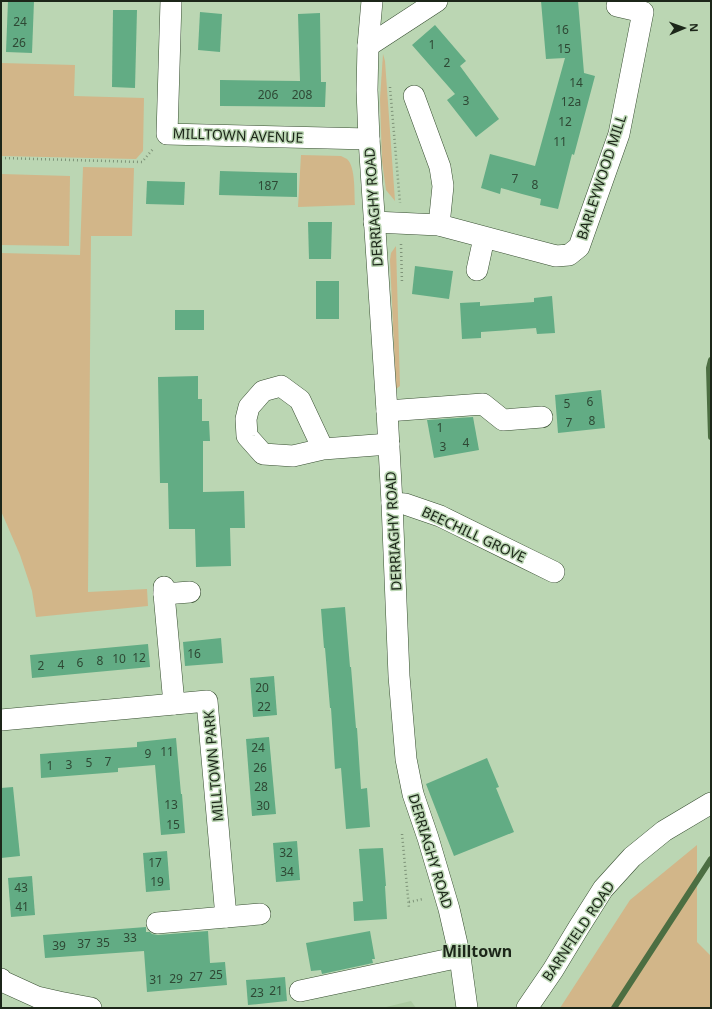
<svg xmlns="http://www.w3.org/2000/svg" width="712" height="1009" font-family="'Noto Sans',sans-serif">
  <rect width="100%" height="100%" fill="#bbd6b3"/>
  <!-- built -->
  <polygon fill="#accba2" points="411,1001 416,1008 382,1008"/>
  <!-- green -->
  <g fill="#d2b689">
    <polygon points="383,54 385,61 395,201 386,190 382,161 380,99"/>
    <polygon points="1,63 75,65 74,96 144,98 143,151 136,159 1,156"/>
    <path d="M301,155L341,156C343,157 345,158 347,159C356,167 354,194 355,205L298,207Z"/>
    <polygon points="83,167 134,168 132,236 91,236 88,592 147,589 148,606 36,617 32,591 20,555 1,511 1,253 80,255"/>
    <polygon points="1,174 70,176 69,246 1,245"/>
    <polygon points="396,246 400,386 396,389 390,260 391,253"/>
    <polygon points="697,845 697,942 711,956 711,1008 560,1008 630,900"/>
  </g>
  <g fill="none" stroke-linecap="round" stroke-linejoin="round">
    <!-- stream -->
    <g stroke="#4c6e42" stroke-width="6">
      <polyline points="711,360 709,368 711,437"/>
      <polyline points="614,1008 711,859"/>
    </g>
  </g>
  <!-- building -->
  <g fill="#62ac84">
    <polygon points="8,1 34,1 32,53 6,52"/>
    <polygon points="541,1 578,1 584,73 595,76 574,155 572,154 558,209 540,205 541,199 522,194 501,188 500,194 481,188 490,154 535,166 565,58 546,59"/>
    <polygon points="113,10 137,10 135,88 112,87"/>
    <polygon points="200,12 222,14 220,52 198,50"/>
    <polygon points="320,13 321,82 326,82 325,107 220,106 220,80 300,81 298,14"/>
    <polygon points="435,25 466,61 460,66 499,119 476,137 447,100 455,94 412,45"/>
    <polygon points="220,171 297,173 297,197 219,195"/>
    <polygon points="147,181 185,182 184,205 146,204"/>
    <polygon points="308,222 332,222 331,259 309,259"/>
    <polygon points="415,266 453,271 449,299 412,294"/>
    <rect x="316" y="281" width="23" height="38"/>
    <polygon points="552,296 555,333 537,334 536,328 481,332 481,338 462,339 460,303 480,302 480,306 534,302 534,298"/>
    <rect x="175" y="310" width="29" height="20"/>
    <polygon points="198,376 198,399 202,399 202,421 209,421 210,441 203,441 203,492 244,491 245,528 230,528 231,566 196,567 195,529 169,529 168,483 160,483 158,377"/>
    <polygon points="601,390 605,428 558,433 555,395"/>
    <polygon points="473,417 479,450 434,458 427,420"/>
    <polygon points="345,607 350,667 351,667 356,728 357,728 361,789 367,788 370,827 346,829 341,768 335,769 331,708 330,708 325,648 324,648 321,609"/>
    <polygon points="221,638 223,663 185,666 183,642"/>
    <polygon points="148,644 150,667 32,678 30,655"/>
    <polygon points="274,676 277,715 253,717 250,678"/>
    <polygon points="269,737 276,814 252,816 246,739"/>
    <polygon points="176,738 181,794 182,794 185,833 161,835 155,765 118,768 118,772 41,778 40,754 137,747 137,742"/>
    <polygon points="487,758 499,787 496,788 514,832 454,856 426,784"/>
    <polygon points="13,787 20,856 1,858 1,788"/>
    <polygon points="297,841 300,880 276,882 273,843"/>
    <polygon points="383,848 386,886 385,886 387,919 354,921 353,902 363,901 359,849"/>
    <polygon points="167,851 170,890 146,892 143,853"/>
    <polygon points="32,876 35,915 11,917 8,878"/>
    <polygon points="146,927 146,932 150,932 152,934 158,935 208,931 210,963 225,962 227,985 147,992 144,951 45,958 43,935"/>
    <polygon points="370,931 375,959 372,959 373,963 322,974 321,970 311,971 306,943"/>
    <polygon points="285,977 287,1001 248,1005 246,980"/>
  </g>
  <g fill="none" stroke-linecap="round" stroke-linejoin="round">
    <!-- minor casing -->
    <g stroke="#374e31" stroke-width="22">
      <g id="minor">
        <polyline points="171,1 167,134 369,139"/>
        <polyline points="372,1 368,46 367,90 369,139 387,411 392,503 399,676 406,759 413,794 428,838 449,909 460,957 467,1008"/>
        <polyline points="368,46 437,1"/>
        <polyline points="414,96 440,167 443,186 439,225"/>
        <polyline points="374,222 439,225 556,256 569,255 579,247 619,134 643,12 617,6"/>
        <polyline points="477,270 484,238"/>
        <polyline points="387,411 483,404 503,420 542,417"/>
        <polyline points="323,449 300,400 281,386 263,391 249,407 246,419 247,436 263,454 293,456 323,449 389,444"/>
        <polyline points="392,503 405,504 440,516 554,572"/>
        <polyline points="164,587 164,594 174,704"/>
        <polyline points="164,594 190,592"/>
        <polyline points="1,720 207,701 226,917"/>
        <polyline points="157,923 260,914"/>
        <polyline points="1,979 2,981 37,997 59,1002 91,1008"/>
        <polyline points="300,991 460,957"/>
        <polyline points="527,1008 553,970 579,927 603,889 632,857 664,831 711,803"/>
      </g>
    </g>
    <!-- path -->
    <g stroke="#7f9479" stroke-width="2.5" stroke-dasharray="1 3" stroke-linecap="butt">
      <polyline points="390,87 400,203"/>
      <polyline points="1,158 142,162 153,149"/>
      <polyline points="401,244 402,283"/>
      <polyline points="402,834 409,908"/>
      <polyline points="409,902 423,899"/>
    </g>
    <!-- minor -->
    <use href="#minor" stroke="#fff" stroke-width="21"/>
  </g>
  <g text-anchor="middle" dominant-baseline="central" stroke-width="3" stroke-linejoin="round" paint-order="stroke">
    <!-- number labels -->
    <g font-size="12" fill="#2e4834">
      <text x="20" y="21">24</text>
      <text x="562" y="29">16</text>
      <text x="19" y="42">26</text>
      <text x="432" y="44">1</text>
      <text x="564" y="48">15</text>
      <text x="447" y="62">2</text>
      <text x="576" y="82">14</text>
      <text x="268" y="94">206</text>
      <text x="302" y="94">208</text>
      <text x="466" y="100">3</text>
      <text x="571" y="101">12a</text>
      <text x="565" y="121">12</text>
      <text x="560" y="141">11</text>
      <text x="515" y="178">7</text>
      <text x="535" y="184">8</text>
      <text x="268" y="185">187</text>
      <text x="590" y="401">6</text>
      <text x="567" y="403">5</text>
      <text x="592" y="420">8</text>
      <text x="569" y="422">7</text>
      <text x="440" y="427">1</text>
      <text x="466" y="442">4</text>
      <text x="443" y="446">3</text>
      <text x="194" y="653">16</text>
      <text x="139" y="657">12</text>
      <text x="119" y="658">10</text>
      <text x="100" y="660">8</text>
      <text x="80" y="662">6</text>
      <text x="61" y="664">4</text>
      <text x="41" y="665">2</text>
      <text x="262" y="687">20</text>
      <text x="264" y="706">22</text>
      <text x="258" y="747">24</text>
      <text x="167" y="751">11</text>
      <text x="148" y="753">9</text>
      <text x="108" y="761">7</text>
      <text x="89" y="762">5</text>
      <text x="69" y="764">3</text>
      <text x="50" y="765">1</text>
      <text x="260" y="767">26</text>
      <text x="261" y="786">28</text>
      <text x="171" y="804">13</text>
      <text x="263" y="805">30</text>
      <text x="173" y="824">15</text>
      <text x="286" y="852">32</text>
      <text x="155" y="862">17</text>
      <text x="287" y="871">34</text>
      <text x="157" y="881">19</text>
      <text x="21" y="887">43</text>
      <text x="22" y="906">41</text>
      <text x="130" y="937">33</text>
      <text x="103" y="942">35</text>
      <text x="84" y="943">37</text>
      <text x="59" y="945">39</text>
      <text x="216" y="974">25</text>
      <text x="196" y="976">27</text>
      <text x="176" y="978">29</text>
      <text x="156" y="979">31</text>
      <text x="276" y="990">21</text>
      <text x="257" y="992">23</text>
    </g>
    <!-- street labels -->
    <g font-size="14" fill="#1c2619" stroke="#bbd6b3">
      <text transform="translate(238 135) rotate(2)">MILLTOWN AVENUE</text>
      <text transform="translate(601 177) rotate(-72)">BARLEYWOOD MILL</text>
      <text transform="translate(373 207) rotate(-94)">DERRIAGHY ROAD</text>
      <text transform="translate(393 531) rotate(-93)">DERRIAGHY ROAD</text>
      <text transform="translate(474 534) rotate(25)">BEECHILL GROVE</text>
      <text transform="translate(213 766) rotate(-95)">MILLTOWN PARK</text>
      <text transform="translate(431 851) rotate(73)">DERRIAGHY ROAD</text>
      <text transform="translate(578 931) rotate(-56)">BARNFIELD ROAD</text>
    </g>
    <!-- quarter labels -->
    <g font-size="16" font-weight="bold" fill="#1c2619" stroke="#bbd6b3">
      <text x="477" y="951">Milltown</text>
    </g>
  </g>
  <!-- border -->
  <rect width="712" height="1009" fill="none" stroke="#1c2619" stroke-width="4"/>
  <!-- north arrow -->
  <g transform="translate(684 28) rotate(88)" stroke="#bbd6b3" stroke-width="3" paint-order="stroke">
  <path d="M0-3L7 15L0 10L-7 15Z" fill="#1c2619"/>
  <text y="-6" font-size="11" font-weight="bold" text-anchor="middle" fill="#1c2619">N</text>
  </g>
</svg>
